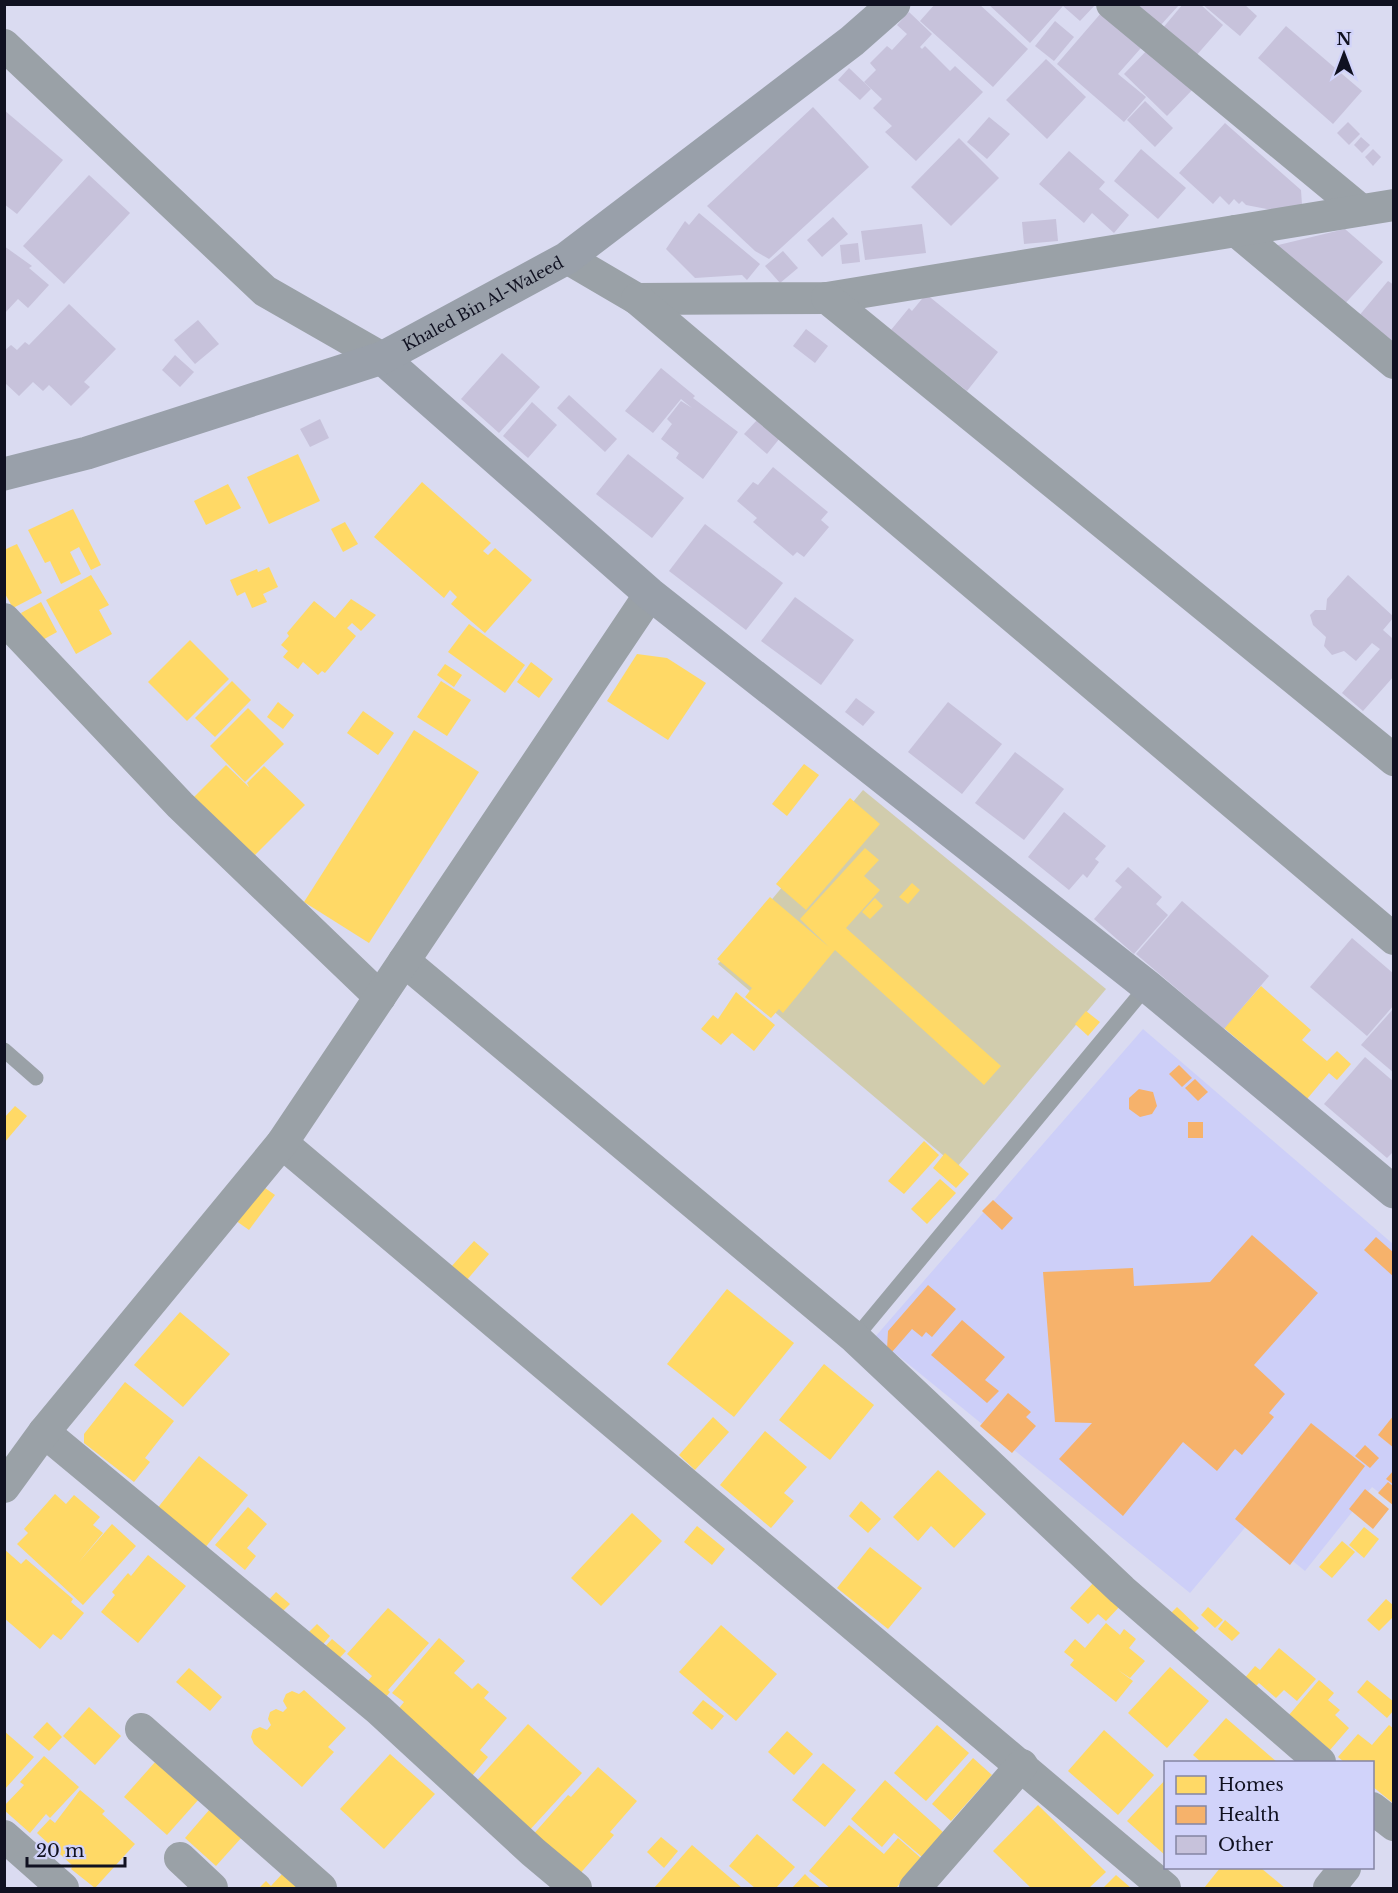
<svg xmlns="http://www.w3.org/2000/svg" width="1398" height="1893" font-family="'Libre Baskerville',serif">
  <rect width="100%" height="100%" fill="#dadbf1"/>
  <!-- built -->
  <polygon fill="#cdcff8" points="1143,1029 1393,1244 1393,1503 1372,1487 1305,1571 1248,1524 1190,1593 875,1337"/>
  <!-- green -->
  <polygon fill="#d1ccad" points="863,790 1106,989 957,1167 718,964"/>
  <!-- homes -->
  <g fill="#ffd966">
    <polygon points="298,454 320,501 269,524 247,477"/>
    <polygon points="422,482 491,543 483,551 488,555 495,548 532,580 485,633 451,604 457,597 450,590 444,598 374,537"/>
    <polygon points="228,484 241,508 206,525 194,501"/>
    <polygon points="73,509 101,565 91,570 79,547 70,552 81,574 61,584 50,561 45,563 28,530"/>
    <polygon points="345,522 358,544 343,552 331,529"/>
    <polygon points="17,544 42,593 13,608 4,592 4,550"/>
    <polygon points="269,567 278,587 263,594 267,602 252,608 245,592 237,596 230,580 257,569 258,572"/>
    <polygon points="91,575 109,605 99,610 112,634 76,654 46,600"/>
    <polygon points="351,599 376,615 361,631 352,623 347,628 356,636 325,673 322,671 318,675 303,662 298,669 283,657 288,651 281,645 289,636 287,633 314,601 335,618"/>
    <polygon points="41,602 57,632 37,643 21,613"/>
    <polygon points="469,624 525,665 505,693 448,652"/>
    <polygon points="190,640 229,679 187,721 148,682"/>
    <polygon points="637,654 667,658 706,683 668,740 607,701"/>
    <polygon points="531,662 553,679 539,698 517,682"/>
    <polygon points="445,664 462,675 454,687 437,675"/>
    <polygon points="232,681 251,700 215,737 195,718"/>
    <polygon points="441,681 471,700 447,736 417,717"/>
    <polygon points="278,702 294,715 283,729 267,717"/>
    <polygon points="248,708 284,744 245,782 210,746"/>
    <polygon points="363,711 394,733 378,755 347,733"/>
    <polygon points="414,730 479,772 369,943 304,902"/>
    <polygon points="804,764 819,775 787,816 772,804"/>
    <polygon points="226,765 249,787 247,783 264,766 305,805 253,857 193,798"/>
    <polygon points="850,798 880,824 806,910 776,884"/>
    <polygon points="865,848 879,860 864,876 880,890 846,928 1001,1066 984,1085 835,950 783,1013 779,1009 771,1018 745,997 752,988 717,959 770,897 829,947 800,919"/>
    <polygon points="912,883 920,890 908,904 899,897"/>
    <polygon points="875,898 883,906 870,919 862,912"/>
    <polygon points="1261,986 1311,1030 1302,1040 1327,1061 1337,1051 1351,1064 1337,1080 1329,1073 1307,1099 1224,1028"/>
    <polygon points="736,992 775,1025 754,1051 732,1033 721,1045 701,1029 713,1015 718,1019"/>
    <polygon points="1086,1011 1100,1022 1088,1036 1075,1024"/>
    <polygon points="15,1106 27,1116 4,1143 4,1118"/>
    <polygon points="924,1141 939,1155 904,1194 888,1181"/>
    <polygon points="945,1153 969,1174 956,1188 933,1168"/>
    <polygon points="940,1179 956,1193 927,1224 911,1209"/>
    <polygon points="258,1183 275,1195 249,1230 232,1218"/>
    <polygon points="474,1241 489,1254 466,1281 451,1267"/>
    <polygon points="727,1289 794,1343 734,1417 667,1364"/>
    <polygon points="180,1312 230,1354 183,1407 134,1365"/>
    <polygon points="824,1364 874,1405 830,1460 779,1420"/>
    <polygon points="125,1382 174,1421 145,1458 150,1462 134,1482 84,1443 84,1434"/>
    <polygon points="713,1417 729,1432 695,1470 679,1455"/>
    <polygon points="765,1431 807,1467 784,1493 794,1501 771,1528 720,1485"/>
    <polygon points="199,1456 248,1495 204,1549 156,1510"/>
    <polygon points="938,1470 986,1514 954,1548 931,1526 918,1541 893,1517"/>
    <polygon points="55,1494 66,1504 74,1495 100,1517 93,1525 103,1533 78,1563 112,1524 136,1546 83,1605 17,1544 28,1533 24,1529"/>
    <polygon points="861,1501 881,1519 868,1533 849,1516"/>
    <polygon points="248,1507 267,1524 247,1548 256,1556 245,1570 215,1545"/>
    <polygon points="632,1513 662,1541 601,1606 571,1578"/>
    <polygon points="697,1526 725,1549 712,1565 684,1542"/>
    <polygon points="1364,1527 1379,1539 1364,1558 1349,1545"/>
    <polygon points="1342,1541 1355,1552 1332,1578 1319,1567"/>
    <polygon points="870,1547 922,1588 888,1629 837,1588"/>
    <polygon points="4,1549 21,1564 26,1559 73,1599 71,1602 84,1613 61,1640 53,1634 40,1649 4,1618"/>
    <polygon points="148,1555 186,1586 138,1643 101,1612 115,1595 112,1592 128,1573 131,1576"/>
    <polygon points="1095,1581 1121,1605 1106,1621 1098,1614 1088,1624 1070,1608"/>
    <polygon points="276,1592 290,1604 278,1616 265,1604"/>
    <polygon points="1386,1599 1394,1606 1394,1616 1379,1631 1367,1620"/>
    <polygon points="1177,1607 1199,1628 1186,1641 1164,1620"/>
    <polygon points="1208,1607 1223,1620 1215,1628 1201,1615"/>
    <polygon points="388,1608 429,1643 388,1690 390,1692 381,1703 363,1687 372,1676 347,1654"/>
    <polygon points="1225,1620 1240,1633 1232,1641 1218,1629"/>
    <polygon points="1106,1623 1120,1635 1124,1629 1136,1639 1129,1648 1145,1661 1130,1678 1118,1670 1133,1681 1116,1702 1070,1665 1074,1660 1064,1652 1075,1639 1085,1648"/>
    <polygon points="317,1624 330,1636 319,1649 305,1636"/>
    <polygon points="721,1625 777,1674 736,1721 679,1672"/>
    <polygon points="439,1638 465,1661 454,1673 472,1689 478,1683 489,1692 484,1698 507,1718 480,1750 488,1757 467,1782 443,1751 445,1749 409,1718 396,1712 404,1702 392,1693"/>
    <polygon points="332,1639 346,1651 334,1664 321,1651"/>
    <polygon points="1279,1648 1316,1679 1297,1701 1284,1690 1276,1698 1259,1683 1254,1688 1243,1680 1255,1666 1260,1670"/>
    <polygon points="1170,1667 1209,1701 1167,1748 1128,1713"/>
    <polygon points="189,1668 222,1697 210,1711 176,1682"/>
    <polygon points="1319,1680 1334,1693 1328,1700 1340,1710 1335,1715 1349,1728 1330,1750 1289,1715"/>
    <polygon points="1367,1680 1394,1702 1394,1710 1387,1718 1357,1692"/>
    <polygon points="304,1690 346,1728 328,1747 334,1752 302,1787 254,1744 251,1737 253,1730 260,1727 267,1730 271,1725 268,1719 270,1712 276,1709 283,1712 287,1708 283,1701 286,1694 292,1691 299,1694"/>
    <polygon points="703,1700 724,1716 712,1730 692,1713"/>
    <polygon points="89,1707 121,1736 95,1765 63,1736"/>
    <polygon points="1226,1718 1277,1762 1201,1762 1193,1755"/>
    <polygon points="47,1722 62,1737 49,1751 33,1737"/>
    <polygon points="528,1724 582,1773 527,1833 473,1785"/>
    <polygon points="937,1725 969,1753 926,1801 894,1773"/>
    <polygon points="1389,1725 1394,1729 1394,1804 1372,1786 1372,1762 1344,1762 1338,1757 1358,1734 1372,1745"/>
    <polygon points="1104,1730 1154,1775 1118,1815 1068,1771"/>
    <polygon points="4,1731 34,1757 4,1790"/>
    <polygon points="787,1731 813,1754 794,1775 768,1752"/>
    <polygon points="390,1754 435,1794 384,1849 340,1809"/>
    <polygon points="44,1756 79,1787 50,1818 46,1814 30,1833 4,1810 4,1806 24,1785 20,1782"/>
    <polygon points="973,1758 992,1775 951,1821 932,1804"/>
    <polygon points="156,1761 199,1799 167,1835 124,1797"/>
    <polygon points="823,1763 856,1790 825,1827 792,1800"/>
    <polygon points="598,1767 637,1801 610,1832 614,1835 577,1877 531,1837 568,1795 571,1797"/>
    <polygon points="1166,1779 1166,1856 1127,1821"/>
    <polygon points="885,1780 944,1833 922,1857 894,1833 882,1847 851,1819"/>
    <polygon points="80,1790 105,1811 102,1814 135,1844 95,1888 71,1869 73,1866 37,1833 50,1819 55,1823"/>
    <polygon points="1038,1805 1106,1872 1089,1888 1031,1888 993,1851"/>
    <polygon points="210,1809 242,1837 216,1866 185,1838"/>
    <polygon points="849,1825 884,1854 898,1838 922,1859 896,1888 830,1888 809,1871"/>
    <polygon points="757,1834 795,1867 776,1888 755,1888 729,1866"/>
    <polygon points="661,1837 678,1851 664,1868 647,1852"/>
    <polygon points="692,1845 742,1888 654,1888"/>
    <polygon points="1220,1868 1261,1868 1285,1888 1204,1888"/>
    <polygon points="283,1873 301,1888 259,1888 266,1881 271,1886"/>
    <polygon points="805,1874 810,1879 821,1888 792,1888"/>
    <polygon points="1116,1875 1131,1888 1103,1888"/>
  </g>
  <!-- health -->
  <g fill="#f6b26b">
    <polygon points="1179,1065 1192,1078 1182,1087 1169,1074"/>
    <polygon points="1195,1079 1208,1092 1198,1101 1185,1088"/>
    <polygon points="1139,1089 1153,1092 1157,1106 1152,1114 1140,1117 1129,1109 1129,1098"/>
    <rect x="1188" y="1122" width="15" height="16"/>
    <polygon points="993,1200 1013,1218 1002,1230 982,1211"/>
    <polygon points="1252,1235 1318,1293 1254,1365 1285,1394 1269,1413 1274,1417 1242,1455 1235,1449 1217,1471 1183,1442 1123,1516 1059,1459 1092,1423 1055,1422 1043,1272 1133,1268 1134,1286 1210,1282"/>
    <polygon points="1376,1237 1394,1253 1394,1277 1364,1250"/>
    <polygon points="928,1285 956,1309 932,1337 926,1332 922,1337 912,1329 892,1352 887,1349 888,1331"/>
    <polygon points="962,1320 1005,1357 985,1380 999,1391 987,1403 931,1355"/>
    <polygon points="1008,1393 1031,1412 1026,1417 1036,1426 1012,1453 980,1426"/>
    <polygon points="1394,1415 1394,1448 1378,1435"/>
    <polygon points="1311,1423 1365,1466 1290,1565 1235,1519"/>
    <polygon points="1365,1445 1379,1458 1370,1468 1355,1456"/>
    <polygon points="1394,1470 1394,1485 1386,1479"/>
    <polygon points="1388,1482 1394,1487 1394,1506 1378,1493"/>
    <polygon points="1365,1489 1389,1509 1373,1529 1349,1509"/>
  </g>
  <!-- building -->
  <g fill="#c7c2db">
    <polygon points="935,4 979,4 1028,49 993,87 920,21"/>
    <polygon points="988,4 1096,4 1080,21 1063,6 1030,43"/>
    <polygon points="1183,4 1200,4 1223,25 1195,57 1162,29"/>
    <polygon points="1202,4 1244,4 1257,16 1240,36"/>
    <polygon points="1108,5 1148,40 1118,74 1146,97 1124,122 1057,64"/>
    <polygon points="1135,5 1179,5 1159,27"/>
    <polygon points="909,12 932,34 920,47 922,49 925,46 950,71 955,66 983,92 916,161 885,132 892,126 873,108 882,99 864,82 876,70 870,63 887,46 892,50 907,34 897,25"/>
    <polygon points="1055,21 1074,37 1054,61 1035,46"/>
    <polygon points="1286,26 1362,91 1333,124 1258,58"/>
    <polygon points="1153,44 1196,86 1167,116 1124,74"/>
    <polygon points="1046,59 1086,97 1047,139 1006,100"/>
    <polygon points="849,68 871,89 860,100 838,80"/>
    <polygon points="1145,101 1173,128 1155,147 1127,120"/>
    <polygon points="813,107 869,167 769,259 755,251 707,206"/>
    <polygon points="4,110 63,160 17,214 4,204"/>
    <polygon points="989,117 1010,134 987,159 967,142"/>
    <polygon points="1348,122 1360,134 1349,145 1337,133"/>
    <polygon points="1225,123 1301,190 1302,205 1272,210 1246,205 1242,201 1239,204 1234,199 1229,205 1220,196 1213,204 1179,173"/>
    <polygon points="1361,137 1370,145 1362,153 1354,145"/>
    <polygon points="959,138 999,178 951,226 911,187"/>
    <polygon points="1141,149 1186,188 1158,219 1114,181"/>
    <polygon points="1373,149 1381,157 1373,166 1365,157"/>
    <polygon points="1069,151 1105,182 1099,189 1129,215 1114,233 1092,213 1084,223 1039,184"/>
    <polygon points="89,175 130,213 64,284 23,246"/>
    <polygon points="699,213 760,264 747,280 742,275 695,278 666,249 685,221 689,225"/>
    <polygon points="833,217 848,234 822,257 807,240"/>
    <polygon points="1056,219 1058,241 1024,244 1022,222"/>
    <polygon points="922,224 926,253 865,260 861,231"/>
    <polygon points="1345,229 1383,262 1341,308 1270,247"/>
    <polygon points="858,243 860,262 842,264 840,245"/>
    <polygon points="4,246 32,266 29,268 49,285 28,308 18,299 4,314"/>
    <polygon points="783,251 798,268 780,283 765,266"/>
    <polygon points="1388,281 1394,285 1394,356 1353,323"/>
    <polygon points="926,294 998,352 967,391 891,330 909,308 912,311"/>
    <polygon points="69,304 116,349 84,382 90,387 71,406 49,385 43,391 33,382 19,396 4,382 4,351 11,345 17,350 25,342 29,345"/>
    <polygon points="198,320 219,344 195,364 174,340"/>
    <polygon points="806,329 828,346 815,363 793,346"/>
    <polygon points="502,353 540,387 499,433 461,399"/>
    <polygon points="175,355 194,372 180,387 162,370"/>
    <polygon points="661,368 695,396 693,398 738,432 703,479 676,458 679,453 661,439 672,424 667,419 681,401 692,408 681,399 653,433 625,411"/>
    <polygon points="569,395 617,439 605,452 557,408"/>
    <polygon points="532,402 557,425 528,458 503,436"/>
    <polygon points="320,419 329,438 310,447 300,429"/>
    <polygon points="758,419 780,438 767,454 744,434"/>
    <polygon points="628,454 684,498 652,538 596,494"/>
    <polygon points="773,467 828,512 821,520 829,527 804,557 797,552 793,556 753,522 757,518 737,501 753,482 758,485"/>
    <polygon points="705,524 783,583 746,630 669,571"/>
    <polygon points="1348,575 1394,617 1383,630 1392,638 1394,636 1394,676 1363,711 1342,693 1380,649 1372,643 1356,661 1344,651 1332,655 1324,646 1326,637 1313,625 1310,615 1315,610 1326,610 1327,599"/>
    <polygon points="795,597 854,640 821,685 761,641"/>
    <polygon points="856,698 875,712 863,726 845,712"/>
    <polygon points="948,702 1002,744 962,794 908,752"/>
    <polygon points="1015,752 1064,789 1024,840 975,803"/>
    <polygon points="1064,812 1106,846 1095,859 1099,862 1087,878 1083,874 1069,890 1028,857"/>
    <polygon points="1128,867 1162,897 1156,904 1168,915 1134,954 1094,919 1122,887 1115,881"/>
    <polygon points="1182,901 1269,976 1224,1029 1136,954"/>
    <polygon points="1352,938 1394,974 1394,1005 1367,1036 1310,987"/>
    <polygon points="1394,1008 1394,1073 1361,1045"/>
    <polygon points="1365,1057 1394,1082 1394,1151 1387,1158 1324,1104"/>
  </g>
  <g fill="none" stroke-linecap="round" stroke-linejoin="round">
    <!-- lane -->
    <g stroke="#9aa1a7" stroke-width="15">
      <polyline points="4,1050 36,1078"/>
      <polyline points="855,1338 1147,986"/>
    </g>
    <!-- street -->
    <g stroke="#9aa1a7" stroke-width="32">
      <polyline points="1112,4 1361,210"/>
      <polyline points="4,45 265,291 382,358"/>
      <polyline points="1236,231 1394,363"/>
      <polyline points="567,258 637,299 827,298 1394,205"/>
      <polyline points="827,298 1394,760"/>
      <polyline points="637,299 1394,939"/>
      <polyline points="4,619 180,805 380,997"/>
      <polyline points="404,961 855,1338 1122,1590 1320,1762"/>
      <polyline points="282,1143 1165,1888"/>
      <polyline points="44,1432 379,1710 533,1852 576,1888"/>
      <polyline points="4,1487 44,1432 282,1143 650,594"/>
      <polyline points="141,1729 321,1888"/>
      <polyline points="1372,1808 1394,1825"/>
      <polyline points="4,1836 63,1888"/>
      <polyline points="180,1858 212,1888"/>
      <polyline points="915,1888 1022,1765"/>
      <polyline points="1329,1888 1345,1868"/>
    </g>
    <!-- secondary -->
    <g stroke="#99a0aa" stroke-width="33">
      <polyline points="382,358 650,594 1147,986 1394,1192"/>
      <path id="s1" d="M4,474L87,453L382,358L567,258L852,41L894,4"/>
    </g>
  </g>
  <g text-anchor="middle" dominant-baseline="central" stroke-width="6" stroke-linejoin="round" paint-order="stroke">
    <!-- street labels -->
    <g font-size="16" fill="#101121" stroke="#d1d3fa">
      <text stroke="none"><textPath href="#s1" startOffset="510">Khaled Bin Al-Waleed</textPath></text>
    </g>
  </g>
  <!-- border -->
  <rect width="1398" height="1893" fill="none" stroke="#101121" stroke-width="12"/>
  <!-- legend -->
  <rect x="1164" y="1761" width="210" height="108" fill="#d1d3fa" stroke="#8485a3" stroke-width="1.5"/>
  <rect x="1176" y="1776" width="30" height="18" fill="#ffd966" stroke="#8485a3" stroke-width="1.5"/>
  <text x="1218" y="1791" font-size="18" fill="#101121">Homes</text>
  <rect x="1176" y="1806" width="30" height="18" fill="#f6b26b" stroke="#8485a3" stroke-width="1.5"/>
  <text x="1218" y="1821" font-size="18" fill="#101121">Health</text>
  <rect x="1176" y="1836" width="30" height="18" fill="#c7c2db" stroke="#8485a3" stroke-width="1.5"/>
  <text x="1218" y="1851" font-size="18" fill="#101121">Other</text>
  <!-- north arrow -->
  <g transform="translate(1344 54)" stroke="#d1d3fa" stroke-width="4.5" paint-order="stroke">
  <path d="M0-4.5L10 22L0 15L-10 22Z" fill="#101121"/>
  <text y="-9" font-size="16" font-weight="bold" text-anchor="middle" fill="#101121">N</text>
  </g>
  <!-- scale -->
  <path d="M27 1857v9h98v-9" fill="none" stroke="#101121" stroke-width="3"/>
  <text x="36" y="1857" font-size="18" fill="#101121" stroke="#d1d3fa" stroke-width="4.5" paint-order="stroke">20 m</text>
</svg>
